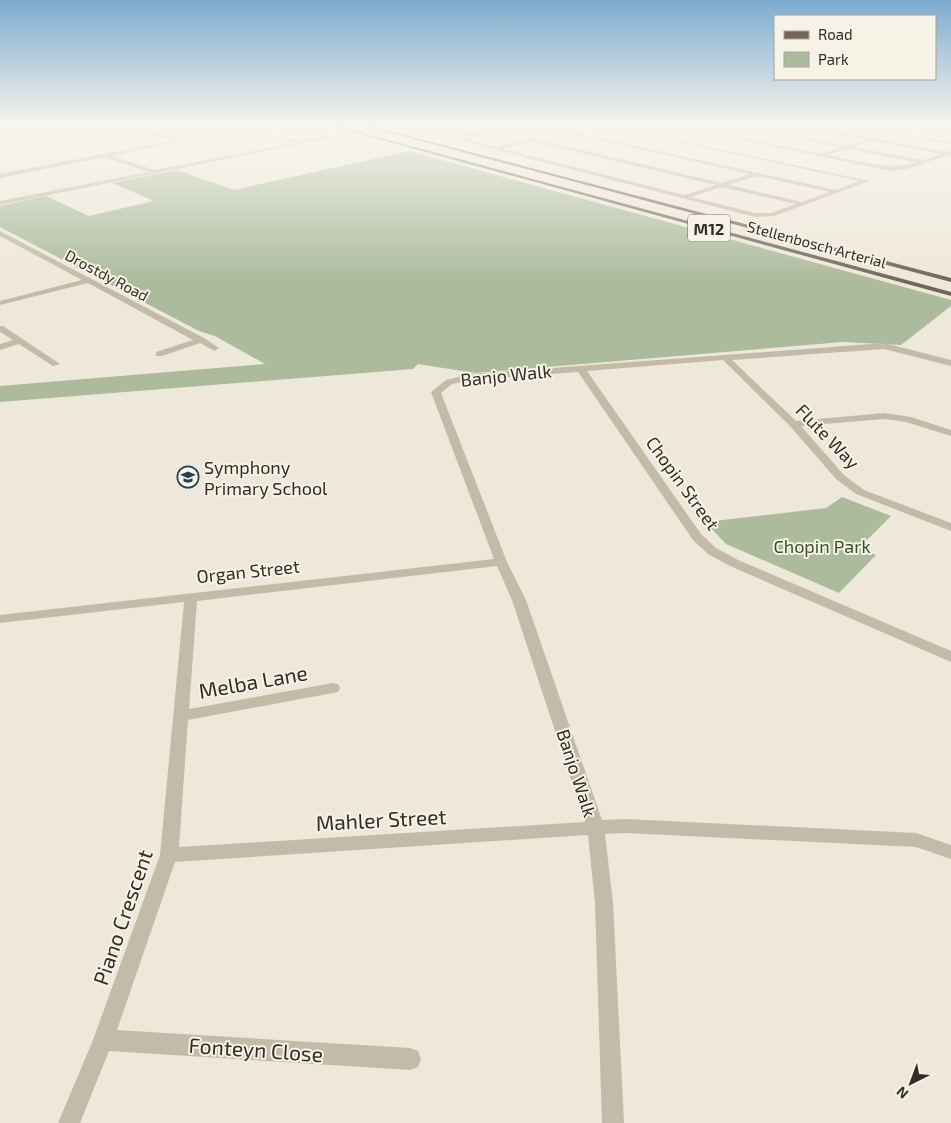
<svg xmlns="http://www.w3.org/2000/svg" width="951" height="1123" font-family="'Exo 2',sans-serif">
  <rect width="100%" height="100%" fill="#eee8da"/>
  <!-- green -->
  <g fill="#abbb9c">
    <polygon points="409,151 951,300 951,306 901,345 843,342 475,373 418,364 413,369 0,402 0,386 265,364 215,336 199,331 0,227 0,206 46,196 89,216 154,201 112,183 177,170 234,190"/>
    <polygon points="842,497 891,516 859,548 876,555 839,593 726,544 705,522 826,508"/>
  </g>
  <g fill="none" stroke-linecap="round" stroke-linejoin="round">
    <!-- street -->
    <g fill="#c4baa8" fill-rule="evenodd">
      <polygon points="127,125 133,125 175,138 177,142 111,156 155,170 295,143 235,125 300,141 375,127 377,128 0,205 0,201 148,172 105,157 0,178 0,174 172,141"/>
      <path d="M505,125H511L469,140L498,147L536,136L538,137L535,139L722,183L750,174L532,125H539L836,190L860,181L599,125H606L869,181L774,216L755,217L462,141V139L469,137L431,127L433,126L473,135ZM530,141L716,185L684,195L504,149ZM757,176L830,192L802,202L729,185ZM722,187L796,204L771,213H755L691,197Z"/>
      <path d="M670,125H677L822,154L840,147L730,125H737L846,146L865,140L788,125H796L871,138L887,133L846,125L893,131L911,126L910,125H921L951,131V133L917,127L899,133L951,142V144L893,134L877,139L947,152L951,150V154L907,169L891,171ZM871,141L941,154L922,160L853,147ZM847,149L916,162C888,172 856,160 827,155Z"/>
      <polygon points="0,231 204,338 219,348 215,351 200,343 162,356 156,356 156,352 193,340 88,283 0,305 0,301 82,280 0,236"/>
      <polygon points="0,326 3,326 60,364 53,366 19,344 0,350 0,344 13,340 0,332"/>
      <path d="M884,343L951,360V366L884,349L732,360L796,421L884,413L911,417L951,430V436L906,422L884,419L801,426L844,475L864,490L951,523V531L856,494L836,479L790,426L723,360L587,371L701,534L716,548L738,560L951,651V662L730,566L708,554L693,540L578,372L470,380L452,384L441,393L507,562L526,600L602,820L625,819L916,833L951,845V859L916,847L625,833L605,834L613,903L624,1123H602L595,903L588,835L175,862L117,1030L410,1048L418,1051L421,1059L418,1067L410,1070L109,1051L80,1123H58L93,1040L160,855L184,602L0,623V615L494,559L431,392L446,380L470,374ZM497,566L512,600L585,822L179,847L188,720L333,693L338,692L340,688L338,684L333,683L189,709L197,601Z"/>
    </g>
    <!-- primary -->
    <g fill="#72665a" fill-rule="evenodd">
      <polygon points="327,125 333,125 951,292 951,296"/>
      <polygon points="361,125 367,125 951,278 951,282"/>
    </g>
  </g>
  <!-- sky -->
  <linearGradient id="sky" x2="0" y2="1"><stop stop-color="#7dabce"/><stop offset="0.44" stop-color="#f7f5ee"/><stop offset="1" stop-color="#f7f5ee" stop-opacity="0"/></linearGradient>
  <rect width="951" height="282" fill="url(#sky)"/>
  <!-- icons -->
  <defs>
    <g id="school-ring" transform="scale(1.125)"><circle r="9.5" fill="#f6f2e6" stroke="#22434e" stroke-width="1.5"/><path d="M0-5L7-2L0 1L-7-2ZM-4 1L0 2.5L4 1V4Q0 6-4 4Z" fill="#22434e"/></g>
  </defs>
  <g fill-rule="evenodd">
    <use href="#school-ring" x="188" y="477"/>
  </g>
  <g text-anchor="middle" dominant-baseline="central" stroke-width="4" stroke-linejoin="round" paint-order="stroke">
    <!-- far-street labels -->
    <g font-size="15" fill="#322c27" stroke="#f6f2e6">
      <text transform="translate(817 244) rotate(15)">Stellenbosch Arterial</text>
      <text transform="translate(107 275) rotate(28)">Drostdy Road</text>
    </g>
    <!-- shield labels -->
    <rect fill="#f6f2e6" stroke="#6d6760" stroke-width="1" x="688" y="214.5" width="42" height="27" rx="4"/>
    <g font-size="16" font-weight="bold" fill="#322c27">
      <text x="709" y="228">M12</text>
    </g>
    <!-- street labels -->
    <g font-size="18" fill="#322c27" stroke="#f6f2e6">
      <text transform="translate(506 375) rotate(-6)">Banjo Walk</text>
      <text transform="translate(828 436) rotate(46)">Flute Way</text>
      <text transform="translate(683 483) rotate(54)">Chopin Street</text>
      <text transform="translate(248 571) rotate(-6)">Organ Street</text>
      <text transform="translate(577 773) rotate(72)">Banjo Walk</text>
    </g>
    <!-- poi labels -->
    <g font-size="18" fill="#322c27" stroke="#f6f2e6" text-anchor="start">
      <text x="204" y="467">Symphony<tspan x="204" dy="21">Primary School</tspan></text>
    </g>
    <!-- park labels -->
    <g font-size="18" fill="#3c4d2e" stroke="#f6f2e6">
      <text x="822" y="546">Chopin Park</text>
    </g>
    <!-- near-street labels -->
    <g font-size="21" fill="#322c27" stroke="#f6f2e6">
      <text transform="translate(253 681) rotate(-10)">Melba Lane</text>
      <text transform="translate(381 819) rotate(-3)">Mahler Street</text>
      <text transform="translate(122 917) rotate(-71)">Piano Crescent</text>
      <text transform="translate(256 1049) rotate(4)">Fonteyn Close</text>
    </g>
  </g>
  <!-- legend -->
  <rect x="774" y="15" width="162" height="65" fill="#f6f2e6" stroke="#a8a39a"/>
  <rect x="784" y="31" width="25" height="8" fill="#72665a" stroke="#a8a39a"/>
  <text x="818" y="40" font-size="15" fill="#322c27">Road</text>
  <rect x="784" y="52" width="25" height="15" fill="#abbb9c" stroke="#a8a39a"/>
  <text x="818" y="65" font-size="15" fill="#322c27">Park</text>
  <!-- north arrow -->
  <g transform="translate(911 1083) rotate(222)" stroke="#f6f2e6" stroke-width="4" paint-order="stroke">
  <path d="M0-4L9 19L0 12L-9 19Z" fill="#322c27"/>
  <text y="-8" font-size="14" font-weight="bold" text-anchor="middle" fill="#322c27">N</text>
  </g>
</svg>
